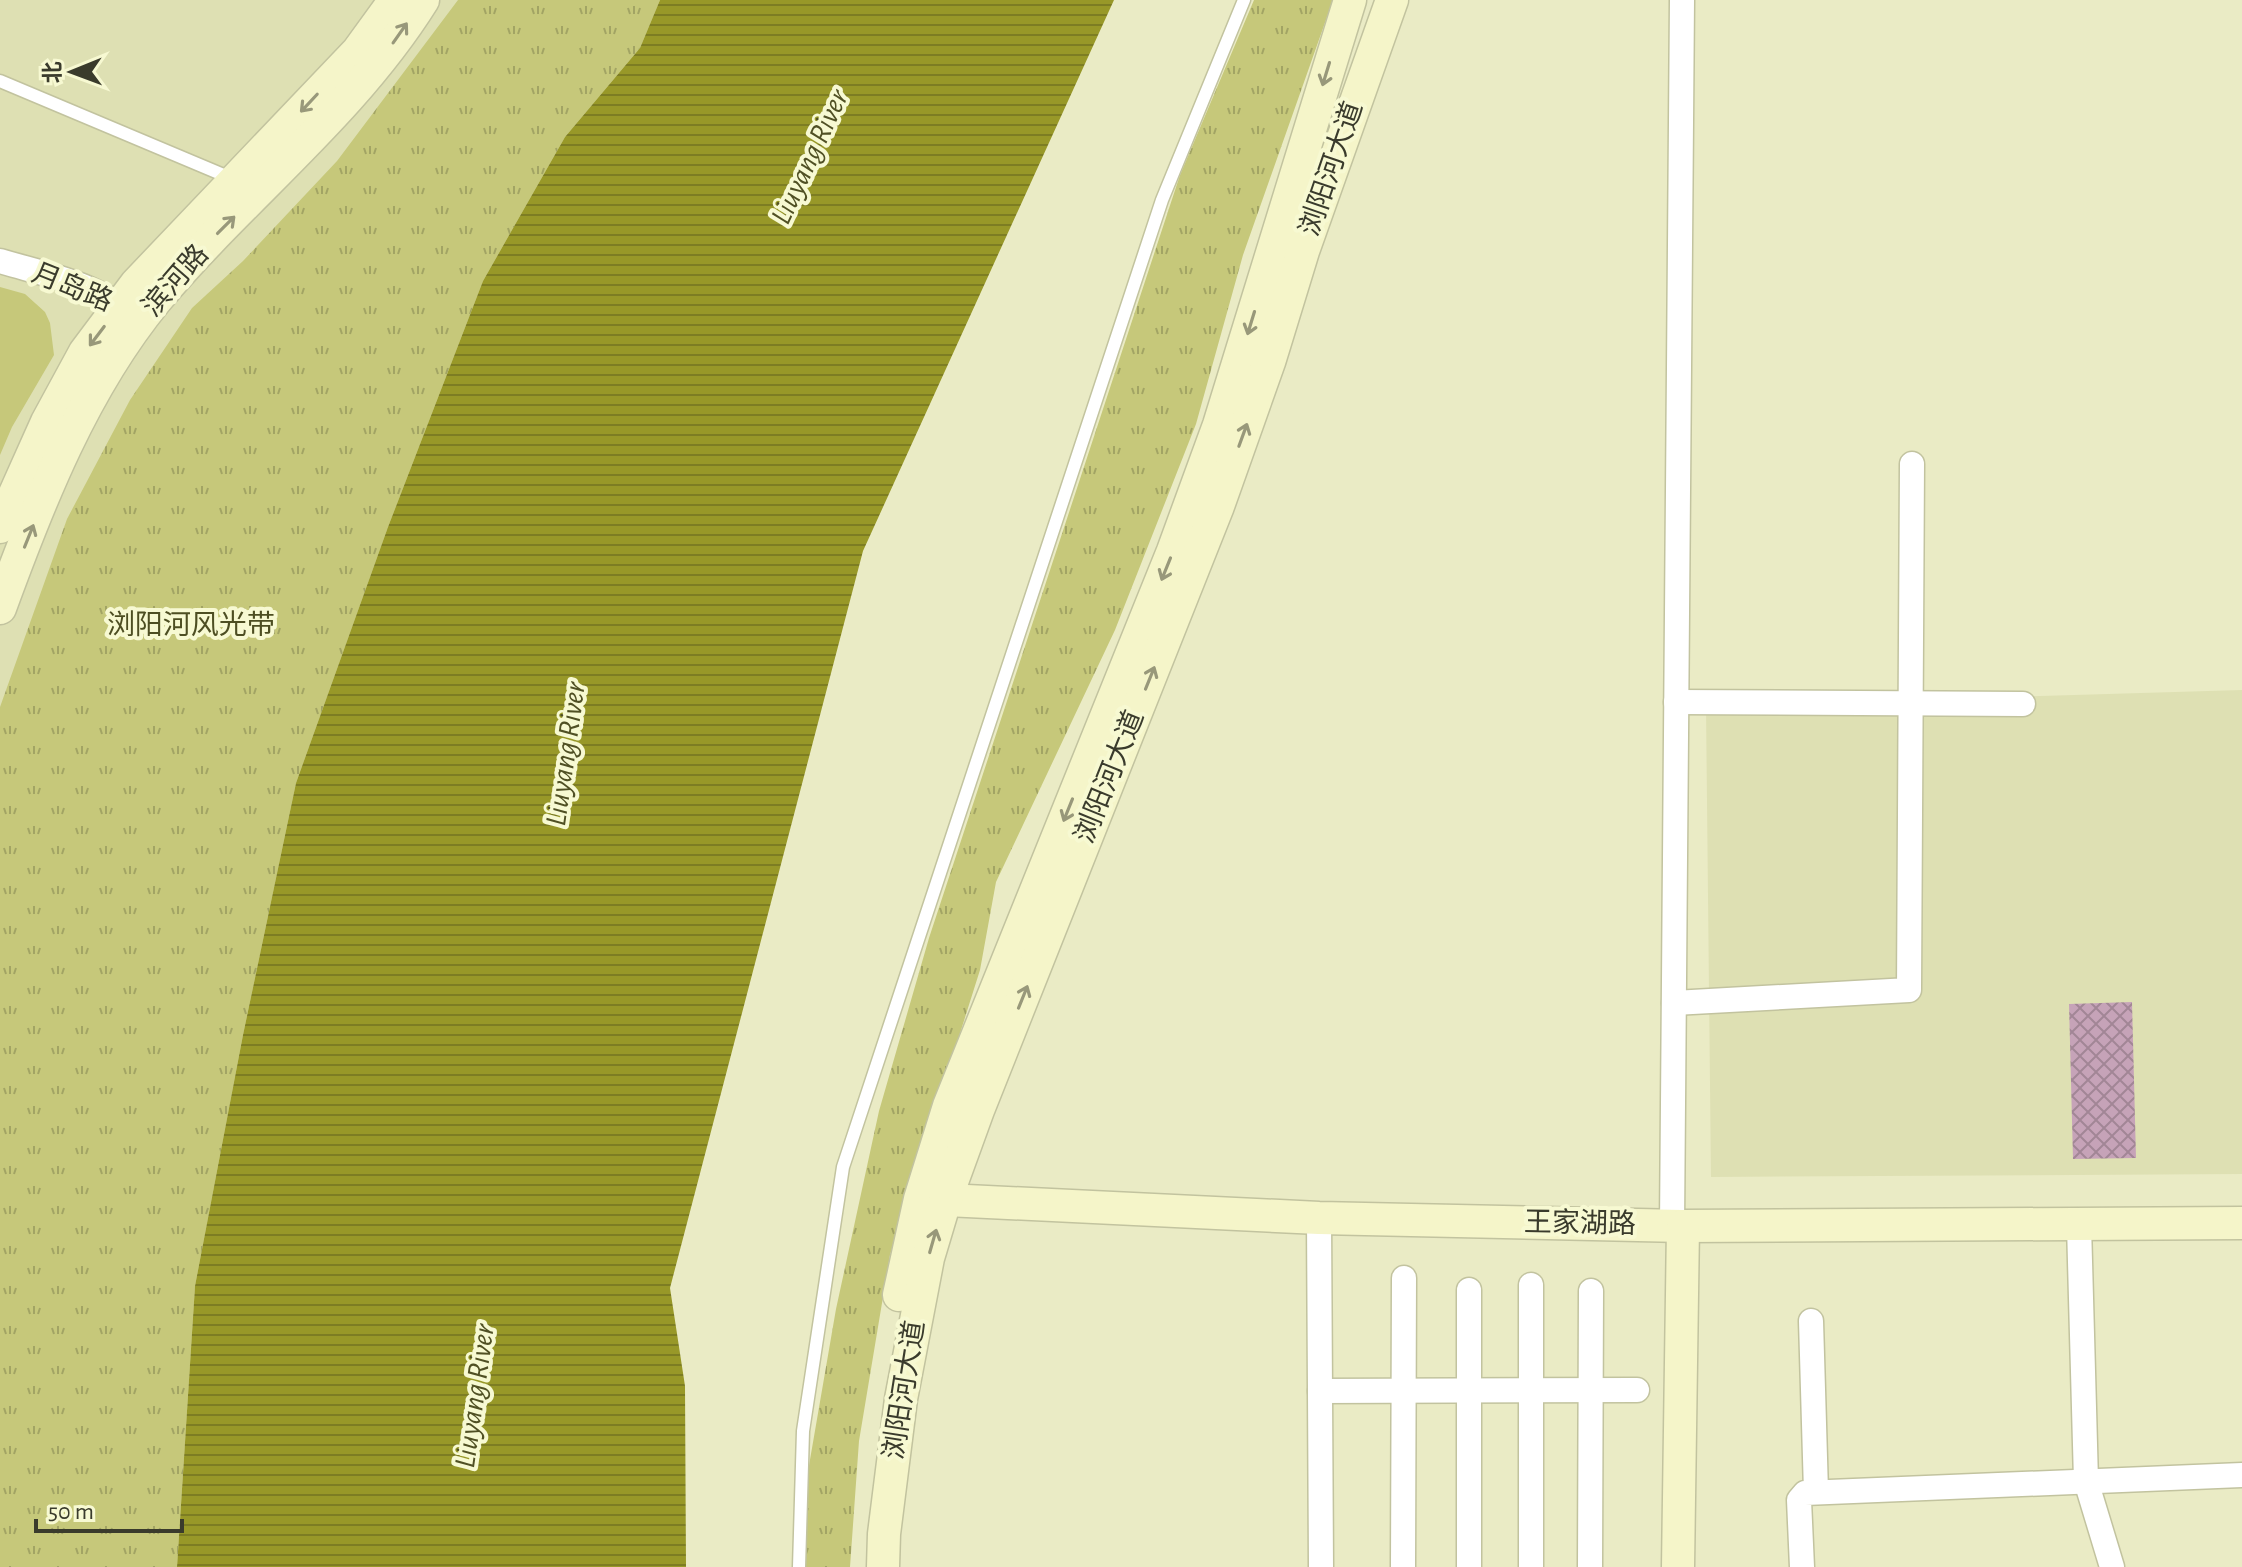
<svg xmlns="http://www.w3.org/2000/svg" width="2242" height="1567" font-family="'Alegreya Sans','Noto Sans SC',sans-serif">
  <defs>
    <pattern id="park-tufts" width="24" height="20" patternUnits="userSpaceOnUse" patternTransform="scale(2)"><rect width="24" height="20" fill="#c6c87a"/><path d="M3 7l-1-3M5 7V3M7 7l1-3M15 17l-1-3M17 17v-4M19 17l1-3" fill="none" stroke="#a2a464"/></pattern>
    <pattern id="water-rules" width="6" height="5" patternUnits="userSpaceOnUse" patternTransform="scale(2)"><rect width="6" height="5" fill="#989828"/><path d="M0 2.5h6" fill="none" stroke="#7d7d23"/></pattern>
    <pattern id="building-cross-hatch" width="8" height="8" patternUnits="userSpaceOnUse" patternTransform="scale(2)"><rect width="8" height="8" fill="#c6a3b8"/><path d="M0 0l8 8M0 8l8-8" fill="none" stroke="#a28696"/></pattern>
  </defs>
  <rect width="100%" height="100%" fill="#eaebc5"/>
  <!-- built -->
  <g fill="#dee0b3">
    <polygon points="0,0 660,0 195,1286 177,1567 0,1567"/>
    <polygon points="2242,690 2242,1174 1711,1177 1706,706"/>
  </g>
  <!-- grass -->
  <polygon fill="#c6c87a" points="0,287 25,294 45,312 50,323 54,355 12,427 0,455"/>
  <!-- park -->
  <g fill="url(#park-tufts)">
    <polygon points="458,0 660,0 640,48 565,137 483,281 388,527 296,783 243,1035 195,1286 177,1567 0,1567 0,707 67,519 130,400 192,308 243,261 337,161"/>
    <polygon points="1254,0 1333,0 1243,255 1196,424 1115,630 996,882 980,970 890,1255 859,1441 850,1567 806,1567 807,1477 836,1309 879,1111 929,938 1180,175"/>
  </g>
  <!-- water -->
  <polygon fill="url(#water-rules)" points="660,0 1114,0 863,551 670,1288 685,1386 686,1567 177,1567 195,1286 243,1035 296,783 388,527 483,281 565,137 640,48"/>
  <!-- building -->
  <polygon fill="url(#building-cross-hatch)" points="2132,1002 2136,1158 2073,1159 2069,1004"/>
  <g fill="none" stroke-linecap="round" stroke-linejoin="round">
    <!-- lane casing -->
    <g stroke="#c2c39f" stroke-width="15">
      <g id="lane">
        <polyline points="0,81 233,179"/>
        <polyline points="799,1567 803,1431 843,1167 1162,200 1244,0"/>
      </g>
    </g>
    <!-- street casing -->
    <g stroke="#c2c39f" stroke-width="27">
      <g id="street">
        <path d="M0,261C43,274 100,284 132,317"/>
        <polyline points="1676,702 2023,704"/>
        <polyline points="1674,1003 1909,990 1912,464"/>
        <polyline points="1319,1218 1321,1567"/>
        <polyline points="2079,1225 2086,1481 2112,1567"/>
        <polyline points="1672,1226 1682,0"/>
        <polyline points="1531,1285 1531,1567"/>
        <polyline points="1811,1321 1816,1492"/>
        <polyline points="1320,1391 1637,1390"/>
        <polyline points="1403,1567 1404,1278"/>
        <polyline points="1469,1567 1469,1290"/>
        <polyline points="1590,1567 1591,1291"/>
        <polyline points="1802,1567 1799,1500 1805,1493 2242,1475"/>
      </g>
    </g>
    <!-- secondary casing -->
    <g stroke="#c2c39f" stroke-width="35">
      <g id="secondary">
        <polyline points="0,527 47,422 85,352 136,284 358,51 395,0"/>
        <path d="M0,608C39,501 83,389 156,300C242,197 351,115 423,0"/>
        <polyline points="926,1199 1319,1218 1683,1226 2242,1223"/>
        <polyline points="899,1295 920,1199 949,1106 1173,551 1219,425 1350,0"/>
        <polyline points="883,1567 884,1534 901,1399 928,1258 945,1201 978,1110 1218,506 1269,362 1303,251 1392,0"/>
        <polyline points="1678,1567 1683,1226"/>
      </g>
    </g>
    <!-- lane -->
    <use href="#lane" stroke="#fff" stroke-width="12"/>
    <!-- street -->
    <use href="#street" stroke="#fff" stroke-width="24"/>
    <!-- secondary -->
    <use href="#secondary" stroke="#f5f5c9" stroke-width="32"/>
  </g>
  <!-- one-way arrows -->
  <defs><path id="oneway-shaft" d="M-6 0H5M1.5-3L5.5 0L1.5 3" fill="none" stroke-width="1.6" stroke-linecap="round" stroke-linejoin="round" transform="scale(2)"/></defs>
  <g stroke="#98987a">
    <use href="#oneway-shaft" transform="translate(400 33) rotate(-55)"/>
    <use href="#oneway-shaft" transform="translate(1326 74) rotate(107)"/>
    <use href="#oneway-shaft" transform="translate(309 103) rotate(133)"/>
    <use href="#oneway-shaft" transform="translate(226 225) rotate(-45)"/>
    <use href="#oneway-shaft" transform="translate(1251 323) rotate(107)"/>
    <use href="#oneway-shaft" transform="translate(97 336) rotate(127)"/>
    <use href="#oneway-shaft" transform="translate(1243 435) rotate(-70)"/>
    <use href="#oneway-shaft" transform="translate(29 536) rotate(-68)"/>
    <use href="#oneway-shaft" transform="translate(1166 569) rotate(112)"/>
    <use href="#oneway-shaft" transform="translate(1150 678) rotate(-68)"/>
    <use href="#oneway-shaft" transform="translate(1068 810) rotate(112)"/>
    <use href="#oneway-shaft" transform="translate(1023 997) rotate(-68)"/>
    <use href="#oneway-shaft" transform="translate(933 1241) rotate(-74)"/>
  </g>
  <g text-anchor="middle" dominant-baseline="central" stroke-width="8" stroke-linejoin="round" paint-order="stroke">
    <!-- street labels -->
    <g font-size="28" fill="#3a3b2c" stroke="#f7f9d2">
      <text transform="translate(1332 169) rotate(-71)">浏阳河大道</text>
      <text transform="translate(176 281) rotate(-49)">滨河路</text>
      <text transform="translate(72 288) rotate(22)">月岛路</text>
      <text transform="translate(1110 777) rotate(-68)">浏阳河大道</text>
      <text transform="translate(1580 1224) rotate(1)">王家湖路</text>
      <text transform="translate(905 1390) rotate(-81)">浏阳河大道</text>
    </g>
    <!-- park labels -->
    <g font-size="28" fill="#4d4e22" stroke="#f7f9d2">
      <text x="191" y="626">浏阳河风光带</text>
    </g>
    <!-- water labels -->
    <g font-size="30" font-style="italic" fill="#505024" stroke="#f7f9d2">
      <text transform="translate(810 157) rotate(-65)">Liuyang River</text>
      <text transform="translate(566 754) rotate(-82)">Liuyang River</text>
      <text transform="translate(475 1396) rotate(-82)">Liuyang River</text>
    </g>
  </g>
  <!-- north arrow -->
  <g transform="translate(72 72) rotate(269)" stroke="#f7f9d2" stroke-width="6" paint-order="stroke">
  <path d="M0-6L14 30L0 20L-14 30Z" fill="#3a3b2c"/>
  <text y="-12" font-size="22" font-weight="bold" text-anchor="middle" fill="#3a3b2c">北</text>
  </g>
  <!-- scale -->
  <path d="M36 1519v12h146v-12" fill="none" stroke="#3a3b2c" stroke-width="4"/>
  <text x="48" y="1519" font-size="24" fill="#3a3b2c" stroke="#f7f9d2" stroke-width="6" paint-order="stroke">50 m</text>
</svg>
